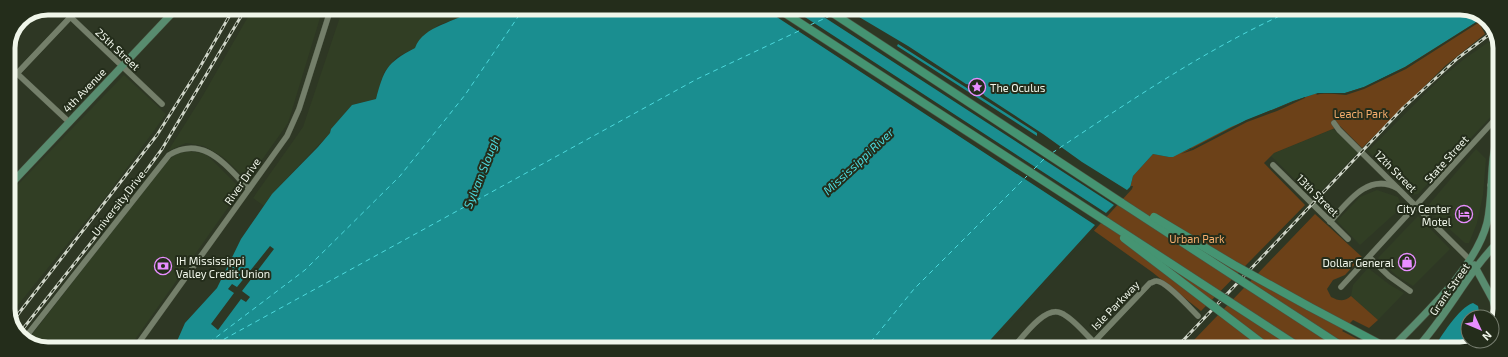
<svg xmlns="http://www.w3.org/2000/svg" width="1508" height="357" font-family="'Exo 2',sans-serif">
  <rect width="100%" height="100%" fill="#2e3724"/>
  <!-- built -->
  <g fill="#313e24">
    <polygon points="253,8 323,8 288,123 250,177 244,177 223,157 204,146 186,143 168,151 202,97"/>
    <polygon points="343,8 474,8 456,19 438,25 415,48 397,57 384,72 376,99 352,105 331,129 330,133 272,194 264,206 253,198 303,127"/>
    <polygon points="1497,36 1500,43 1500,107 1418,194 1412,195 1368,151 1438,81 1463,60"/>
    <polygon points="124,75 166,114 110,191 9,316 8,195"/>
    <polygon points="1333,129 1358,152 1314,198 1271,156 1274,153"/>
    <polygon points="1476,149 1486,159 1483,195 1477,223 1469,243 1465,243 1426,208"/>
    <polygon points="190,151 206,154 241,189 129,348 40,348 27,341 166,162 176,154"/>
    <polygon points="1377,190 1398,197 1402,207 1360,245 1337,221 1360,197"/>
    <polygon points="1418,216 1450,249 1413,286 1397,276 1378,258"/>
    <polygon points="1368,268 1390,285 1404,293 1378,320 1351,296 1353,285"/>
  </g>
  <!-- green -->
  <g fill="#6c4118">
    <polygon points="1478,21 1485,34 1445,66 1362,148 1340,126 1274,153 1264,163 1305,205 1201,311 1152,272 1093,230 1130,188 1133,176 1153,154 1169,157 1192,148 1181,144 1314,94 1345,93 1364,87 1388,76"/>
    <path d="M1315,214L1362,257L1345,275L1333,280L1327,289L1331,297C1339,301 1344,302 1351,296L1378,320L1369,328L1353,320L1342,331L1371,346L1369,349H1284L1270,339L1266,349H1204L1194,340Z"/>
  </g>
  <!-- water -->
  <g fill="#1a8e90">
    <path d="M474,8L1468,9L1487,20L1478,21L1405,67L1364,87L1345,93H1318L1293,101L1231,127L1173,157H1169L1153,154L1133,176L1130,188L984,349L174,348L185,323L217,288L241,239L272,194L318,147L330,133L331,129L352,105L376,99C384,70 386,63 415,48C424,24 456,24 474,8Z"/>
    <path d="M1473,303L1478,306L1480,317H1468V341H1476V343L1461,349H1433C1441,337 1459,307 1473,303Z"/>
  </g>
  <!-- pier -->
  <g fill="#2e3724" fill-rule="evenodd">
    <path d="M763,8H791L1106,213L1114,205L810,8H844L908,46L966,84L977,86L985,96L1043,134L1082,162L1127,190L1131,186H1133L1132,189L986,349H982L1095,225ZM898,44L1037,133V136L897,46Z"/>
    <polygon points="1484,19 1489,21 1478,23 1406,69 1364,89 1346,95 1324,93 1316,95 1318,93 1345,93 1364,87 1405,67 1478,21"/>
    <polygon points="1305,97 1305,98 1277,111 1247,122 1193,150 1181,154 1246,120"/>
    <polygon points="270,246 274,249 242,291 250,297 246,302 241,299 218,330 211,324 234,293 228,289 232,284 237,287"/>
  </g>
  <g fill="none" stroke-linecap="round" stroke-linejoin="round">
    <!-- ferry -->
    <g stroke="#4cd9dd" stroke-width="1" stroke-dasharray="5 4" stroke-linecap="butt">
      <polyline points="839,12 845,8"/>
      <polyline points="810,25 830,16"/>
      <path d="M1052,153C1130,101 1209,47 1295,9"/>
      <polyline points="1034,169 1046,157"/>
      <polyline points="202,348 305,270 400,176 465,95 524,8"/>
      <polyline points="208,348 697,79 803,29"/>
      <polyline points="865,349 914,289 1027,176"/>
    </g>
    <!-- minor casing -->
    <g stroke="#4a5342" stroke-width="6">
      <g id="minor">
        <polyline points="61,8 162,104"/>
        <polyline points="8,65 69,122"/>
        <polyline points="8,83 79,8"/>
        <polyline points="1334,123 1339,130 1470,260"/>
        <polyline points="1273,165 1348,239"/>
        <polyline points="8,173 15,180"/>
        <polyline points="1490,185 1499,186"/>
        <path d="M1330,222C1347,203 1368,172 1397,188"/>
        <polyline points="1369,257 1389,276 1410,291"/>
        <polyline points="1341,287 1500,114"/>
        <path d="M24,339L169,155C204,134 226,166 249,189"/>
        <polyline points="135,348 287,136 299,109 331,8"/>
        <path d="M1012,349C1022,338 1045,305 1061,313C1073,318 1084,333 1094,342L1150,283C1152,283 1154,281 1156,281C1165,280 1191,309 1198,316"/>
      </g>
    </g>
    <!-- major casing -->
    <g stroke="#4a5342" stroke-width="8">
      <g id="major">
        <polyline points="8,187 177,8"/>
        <polyline points="1474,265 1493,300 1498,319"/>
        <path d="M1391,349C1423,315 1475,269 1487,223C1494,192 1488,160 1500,130"/>
        <path d="M1416,349C1447,316 1467,273 1499,241"/>
      </g>
    </g>
    <!-- highway casing -->
    <g stroke="#4a5342" stroke-width="9">
      <g id="highway">
        <polyline points="777,8 1107,222"/>
        <polyline points="825,8 1122,203"/>
        <polyline points="1308,306 1389,349"/>
      </g>
    </g>
    <!-- minor -->
    <use href="#minor" stroke="#747f6a" stroke-width="5.5"/>
    <!-- major -->
    <use href="#major" stroke="#588c6f" stroke-width="7"/>
    <!-- highway -->
    <use href="#highway" stroke="#459472" stroke-width="8"/>
    <!-- rail casing -->
    <g stroke="#cfd5c8" stroke-width="3">
      <g id="rail">
        <polyline points="12,322 157,135 200,67 234,8"/>
        <polyline points="18,335 124,201 162,149 246,8"/>
        <polyline points="1175,349 1403,108 1458,58 1494,31"/>
      </g>
    </g>
    <!-- rail -->
    <use href="#rail" stroke="#242d1b" stroke-width="1.5" stroke-dasharray="4.5" stroke-linecap="butt"/>
    <!-- highway-bridge casing -->
    <g stroke="#4a5342" stroke-width="9" stroke-linecap="butt">
      <g id="highway-bridge">
        <polyline points="1122,203 1346,349"/>
        <polyline points="1154,217 1234,265 1308,306"/>
        <polyline points="1107,222 1302,349"/>
        <polyline points="1124,238 1268,348"/>
      </g>
    </g>
    <!-- highway-bridge -->
    <use href="#highway-bridge" stroke="#459472" stroke-width="8"/>
  </g>
  <!-- icons -->
  <defs>
    <g id="sight-ring" transform="scale(0.9)"><circle r="9.5" fill="#242d1b" stroke="#e88eff" stroke-width="1.5"/><path d="M0-6L1.8-2.2L6-1.7L2.9 1.2L3.7 5.4L0 3.3L-3.7 5.4L-2.9 1.2L-6-1.7L-1.8-2.2Z" fill="#e88eff"/></g>
    <g id="hotel-ring" transform="scale(0.9)"><circle r="9.5" fill="#242d1b" stroke="#e88eff" stroke-width="1.5"/><path d="M-6-4.5h1.5V1H6V5H4.5V3h-9V5H-6ZM-4 0a1.8 1.8 0 1 1 3.6 0ZM.5 0V-2.5h3Q6-2.5 6 0Z" fill="#e88eff"/></g>
    <g id="shop-ring" transform="scale(0.9)"><circle r="9.5" fill="#242d1b" stroke="#e88eff" stroke-width="1.5"/><path d="M-5-2.5h2.3a2.7 3.5 0 0 1 5.4 0H5L5.5 6h-11ZM-1.5-2.5h3a1.5 2.3 0 0 0-3 0Z" fill="#e88eff"/></g>
    <g id="bank-ring" transform="scale(0.9)"><circle r="9.5" fill="#242d1b" stroke="#e88eff" stroke-width="1.5"/><path d="M-6-4H6V4H-6ZM0-2.3a2.3 2.3 0 1 0 0 4.6a2.3 2.3 0 1 0 0-4.6Z" fill="#e88eff"/></g>
  </defs>
  <g fill-rule="evenodd">
    <use href="#sight-ring" x="977" y="87"/>
    <use href="#hotel-ring" x="1464" y="214"/>
    <use href="#shop-ring" x="1407" y="262"/>
    <use href="#bank-ring" x="163" y="266"/>
  </g>
  <g text-anchor="middle" dominant-baseline="central" stroke-width="4" stroke-linejoin="round" paint-order="stroke">
    <!-- street labels -->
    <g font-size="11" fill="#f0f6ea" stroke="#242d1b">
      <text transform="translate(118 49) rotate(43)">25th Street</text>
      <text transform="translate(84 90) rotate(-46)">4th Avenue</text>
      <text transform="translate(1446 159) rotate(-48)">State Street</text>
      <text transform="translate(1396 171) rotate(45)">12th Street</text>
      <text transform="translate(242 181) rotate(-55)">River Drive</text>
      <text transform="translate(1318 195) rotate(45)">13th Street</text>
      <text transform="translate(118 203) rotate(-52)">University Drive</text>
      <text transform="translate(1449 289) rotate(-55)">Grant Street</text>
      <text transform="translate(1115 305) rotate(-46)">Isle Parkway</text>
    </g>
    <!-- poi labels -->
    <g font-size="11" fill="#f0f6ea" stroke="#242d1b" text-anchor="start">
      <text x="990" y="87">The Oculus</text>
      <text x="1451" y="208" text-anchor="end">City Center<tspan x="1451" dy="13">Motel</tspan></text>
      <text x="176" y="260">IH Mississippi<tspan x="176" dy="13">Valley Credit Union</tspan></text>
      <text x="1394" y="262" text-anchor="end">Dollar General</text>
    </g>
    <!-- park labels -->
    <g font-size="11" fill="#f7ae6d" stroke="#242d1b">
      <text x="1361" y="113">Leach Park</text>
      <text x="1197" y="238">Urban Park</text>
    </g>
    <!-- water labels -->
    <g font-size="12" font-style="italic" fill="#4cd9dd" stroke="#242d1b">
      <text transform="translate(858 161) rotate(-43)">Mississippi River</text>
      <text transform="translate(481 172) rotate(-68)">Sylvan Slough</text>
    </g>
  </g>
  <!-- crop -->
  <path d="M0 0H1508V357H0ZM48 15H1460A33 33 0 0 1 1493 48V309A33 33 0 0 1 1460 342H48A33 33 0 0 1 15 309V48A33 33 0 0 1 48 15Z" fill="#242d1b" fill-rule="evenodd"/>
  <path fill="none" stroke="#f0f6ea" stroke-width="5" d="M48 15H1460A33 33 0 0 1 1493 48V309A33 33 0 0 1 1460 342H48A33 33 0 0 1 15 309V48A33 33 0 0 1 48 15Z"/>
  <!-- north arrow -->
  <g transform="translate(1480 329) rotate(134)"><circle r="19" fill="#242d1b" stroke="#767d6e"/>
  <path d="M0-3L7 15L0 10L-7 15Z" fill="#e88eff"/>
  <text y="-6" font-size="11" font-weight="bold" text-anchor="middle" fill="#f0f6ea">N</text>
  </g>
</svg>
